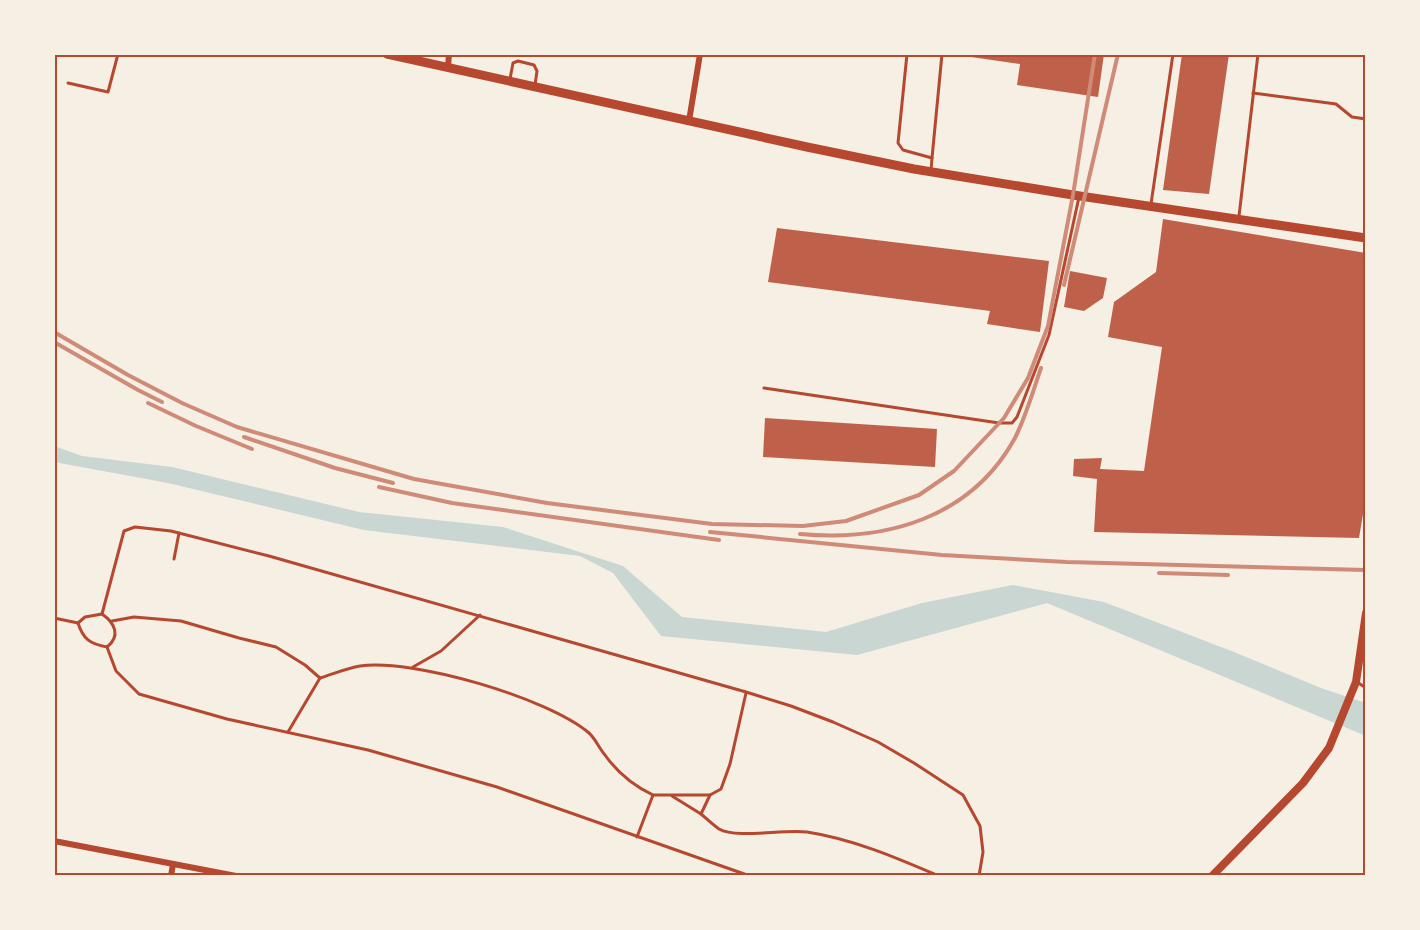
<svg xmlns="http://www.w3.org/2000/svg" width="1420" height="930" font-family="'Nunito Sans',sans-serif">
  <rect width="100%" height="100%" fill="#f6efe4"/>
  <!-- water -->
  <polygon fill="#c9d6d2" points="54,446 82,456 172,467 359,512 503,527 623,566 682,617 826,632 922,603 1013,585 1104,602 1234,652 1321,688 1366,703 1366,736 1047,603 857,655 661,636 613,573 580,556 364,530 168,483 54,462"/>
  <!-- building -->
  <g fill="#bf614a">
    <polygon points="964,54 1104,54 1098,97 1017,85 1020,64 964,56"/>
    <polygon points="1182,54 1229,54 1209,194 1163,190"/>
    <polygon points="1163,219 1366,253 1366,496 1359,538 1094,532 1097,479 1073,476 1074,459 1102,458 1100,469 1144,471 1162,347 1108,337 1114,302 1156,272"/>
    <polygon points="777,228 1049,261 1040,332 987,324 990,311 768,282"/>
    <polygon points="1070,271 1107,278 1103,298 1084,311 1064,307"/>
    <polygon points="765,418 937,429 935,467 763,457"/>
  </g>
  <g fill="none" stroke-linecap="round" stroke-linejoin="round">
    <!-- service -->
    <g stroke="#b5482f" stroke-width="3">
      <polyline points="907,54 898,143 903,150 932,158 931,170"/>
      <polyline points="510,79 513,63 518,61 534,65 537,71 535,85"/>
      <polyline points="68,83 108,92 118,54"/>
      <polyline points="1253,93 1336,104 1352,117 1366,119"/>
      <polyline points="932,158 942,54"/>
      <polyline points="1151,204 1173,54"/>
      <polyline points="1239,216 1258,54"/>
      <polyline points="764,388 999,423 1012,423 1017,417 1049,335 1079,197"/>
      <polyline points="174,559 179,533"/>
      <polyline points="102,614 124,531 135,527 171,531 269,556 746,692 791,706 833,722 878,742 914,763 963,795 980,826 983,852 979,876"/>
      <path d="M102,614C115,623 121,636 107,647C90,644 83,639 78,623L85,617Z"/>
      <polyline points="54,618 78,623"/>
      <polyline points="112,621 134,617 181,621 239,638 276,647 305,665 320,678 288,732"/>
      <polyline points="107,647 116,671 139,694 227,719 368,750 497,787 750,876"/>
      <polyline points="413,667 441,651 480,615"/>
      <path d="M320,678C333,674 347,668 360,666C412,658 548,698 589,733C595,738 599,748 605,755C617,772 634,786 653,795L637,837"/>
      <polyline points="1357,682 1366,688"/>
      <polyline points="653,795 710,795 721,789 730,764 746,693"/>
      <polyline points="672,796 701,814 710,795"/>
      <path d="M701,814C707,819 713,825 719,829C737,839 783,829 807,832C853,839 897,858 939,876"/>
    </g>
    <!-- minor -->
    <g stroke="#b5482f" stroke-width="6">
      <polyline points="448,67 449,54"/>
      <polyline points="689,121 700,54"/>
      <polyline points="54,841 236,876"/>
      <polyline points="171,876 173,864"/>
    </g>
    <!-- tertiary -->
    <polyline stroke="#b5482f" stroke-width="8" points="1212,876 1303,783 1329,748 1356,682 1366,613"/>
    <!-- secondary -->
    <polyline stroke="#b5482f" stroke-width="9" points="387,54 807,147 914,169 1073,195 1366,238"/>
    <!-- rail -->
    <g stroke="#cf8b77" stroke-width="4">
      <polyline points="1064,285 1118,54"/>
      <polyline points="54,332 128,375 182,403 237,427 414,479 547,503 712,524 803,526 846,521 919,495 954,471 1004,418 1028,378 1048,326 1073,195 1095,54"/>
      <polyline points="54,342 138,390 162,402"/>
      <polyline points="148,403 196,426 252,449"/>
      <polyline points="244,437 335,468 393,483"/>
      <polyline points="379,487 452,503 719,540"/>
      <polyline points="710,532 942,555 1067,562 1366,570"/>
      <path d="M800,534C886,542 971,518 1015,438C1026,416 1033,391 1041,368"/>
      <polyline points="1159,573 1228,575"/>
    </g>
  </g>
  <!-- border -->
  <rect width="1420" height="930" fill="none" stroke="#f6efe4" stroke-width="111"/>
  <rect x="56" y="56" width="1308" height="818" fill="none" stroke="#b5482f" stroke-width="2"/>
</svg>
